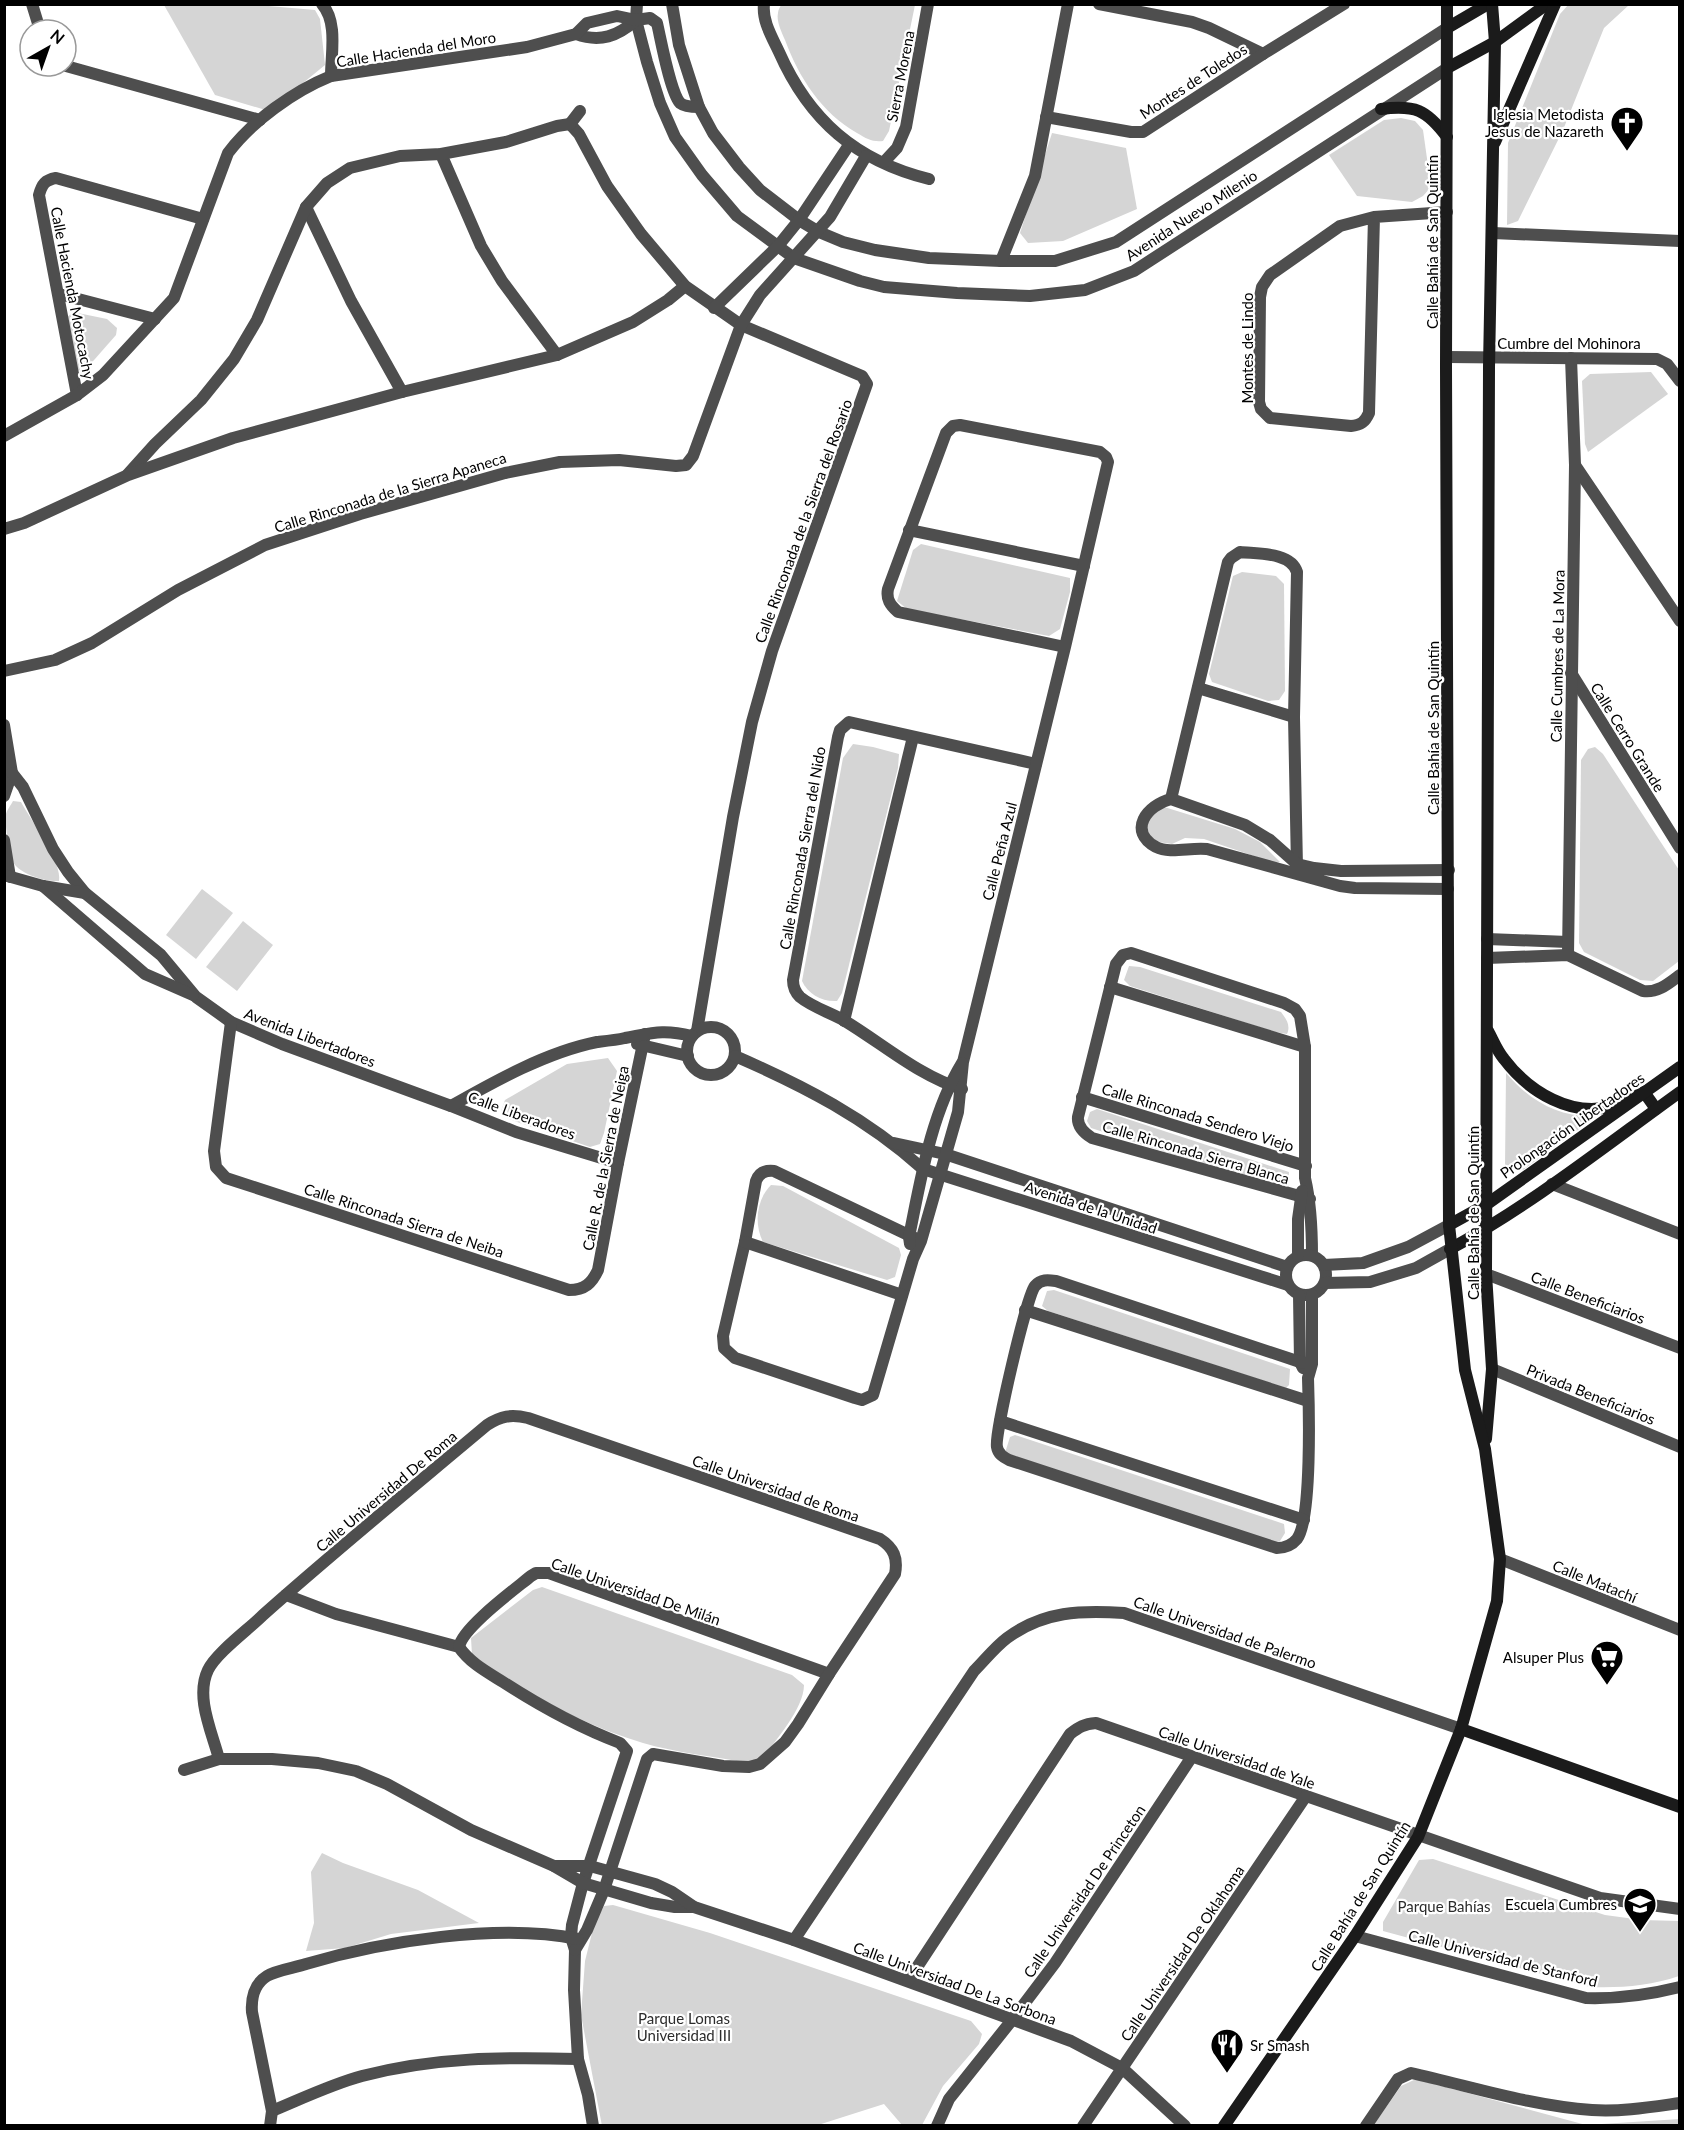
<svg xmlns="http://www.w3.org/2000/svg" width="1684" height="2130" font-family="Lato,sans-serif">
  <rect width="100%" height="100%" fill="#fff"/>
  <!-- green -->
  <g fill="#d5d5d5">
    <polygon points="246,4 315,10 320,19 325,65 269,111 215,95 164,5"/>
    <polygon points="1569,4 1629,5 1604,28 1563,130 1518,221 1507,225 1508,143 1560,14"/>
    <path d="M781,5H915L889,131L883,141C872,142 867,139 857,133C822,113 799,78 785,40C782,33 776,21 778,13C778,10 780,7 781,5Z"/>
    <polygon points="1401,118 1415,121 1423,130 1431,187 1423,196 1412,202 1357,196 1329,155 1384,120"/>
    <polygon points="1052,133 1126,148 1137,209 1063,241 1028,243 1020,233"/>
    <polygon points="73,312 107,319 117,328 116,335 87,368 77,371 63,321"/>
    <polygon points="1651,372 1668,394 1588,452 1585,444 1582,381 1590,374"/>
    <polygon points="921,544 1070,578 1070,592 1060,629 1049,636 907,609 897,601 913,550"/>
    <polygon points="1242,572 1276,576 1284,584 1285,691 1279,700 1268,701 1212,682 1209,674 1233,576"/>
    <path d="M853,744L873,747L899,754L898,768L842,993L837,1001C822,1002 808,994 802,981L843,758Z"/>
    <polygon points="1595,747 1603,754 1679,870 1679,961 1653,981 1640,980 1584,952 1579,943 1581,760 1588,749"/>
    <path d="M13,801L21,802C30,819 63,863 59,881C46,882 24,875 15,865C10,859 4,822 6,814C7,810 11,805 13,801Z"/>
    <polygon points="1161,806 1235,829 1260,842 1280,862 1274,863 1204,839 1185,838 1172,844 1158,842 1150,836 1146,830 1148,818"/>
    <polygon points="202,889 233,913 196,959 166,935"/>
    <polygon points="243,921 273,945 237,991 206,967"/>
    <path d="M1129,966L1140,967L1281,1012C1286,1019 1291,1025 1287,1034L1275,1032L1130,986L1124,980Z"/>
    <polygon points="608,1058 617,1071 604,1133 600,1144 590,1147 517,1122 507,1118 501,1111 505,1100 567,1064"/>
    <path d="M1506,1073C1530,1101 1559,1118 1597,1116L1523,1170L1513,1171L1505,1166Z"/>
    <polygon points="1097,1109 1289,1172 1288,1189 1285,1191 1091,1128 1087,1121 1090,1112"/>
    <path d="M771,1185L783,1186L899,1248L901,1255L895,1277L887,1280L763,1242C754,1224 756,1200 771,1185Z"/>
    <polygon points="1054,1290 1290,1369 1289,1385 1286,1388 1048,1311 1042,1306 1047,1291"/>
    <polygon points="1015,1435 1284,1524 1285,1533 1280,1541 1273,1543 1005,1453 1010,1437"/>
    <path d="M542,1587L792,1675L804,1685C804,1709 775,1740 762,1760L747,1763C713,1756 677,1753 643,1743C582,1725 524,1692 472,1655L471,1638L533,1590Z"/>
    <polygon points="322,1853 343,1863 418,1890 479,1923 391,1934 345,1948 306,1951 314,1923 311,1872"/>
    <path d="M1433,1859L1605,1915L1642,1920L1679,1921V1976C1650,1986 1621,1988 1590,1987L1383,1931V1922L1419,1860Z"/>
    <polygon points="613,1905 710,1933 971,2021 982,2034 979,2044 943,2086 922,2125 902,2125 884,2104 818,2125 602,2126 581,2015 585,1961 594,1925 604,1906"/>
    <polygon points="1416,2079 1586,2125 1680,2119 1679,2126 1373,2126 1401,2086"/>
  </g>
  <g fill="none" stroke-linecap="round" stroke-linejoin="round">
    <!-- street -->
    <g stroke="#4e4e4e" stroke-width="12">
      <polyline points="32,4 40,30"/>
      <path d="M322,4C338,22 331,54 331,76"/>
      <polyline points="637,4 636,20 647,62 660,103 675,137 702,175 737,216 794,258 860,281 884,287 957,293 1030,296 1085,290 1134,271 1449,67"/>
      <polyline points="672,4 679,45 699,107 713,133 739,167 760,190 799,220 819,232 843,242 875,250 929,258 1001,261 1055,261 1116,242 1447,28"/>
      <path d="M764,4C762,21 772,37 779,52C809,120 856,161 929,179"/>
      <polyline points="1099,4 1192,22 1209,28 1263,54"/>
      <path d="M576,34C600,43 618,36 636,20"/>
      <polyline points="66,66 260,120"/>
      <polyline points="1046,117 1131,132 1143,132 1263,54 1344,4"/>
      <polyline points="570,124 579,134 607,186 641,234 685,286 741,325 862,376 867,384 772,651 752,722 733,817 697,1031"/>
      <polyline points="570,124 580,111"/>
      <polyline points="441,154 481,246 502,281 557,355"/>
      <polyline points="884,162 897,148 906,127 928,4"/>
      <polyline points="306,207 351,301 402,392"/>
      <path d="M1374,217L1369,413C1365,422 1361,425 1351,426L1270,418L1261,409L1259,402L1260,297L1262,287L1270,275L1340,226L1374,217L1447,212"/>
      <polyline points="1493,233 1680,241"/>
      <polyline points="1001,261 1035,176 1068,4"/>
      <polyline points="59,294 155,319"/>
      <polyline points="714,308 778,246 799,220 849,145"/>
      <polyline points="1447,357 1657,359 1667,364 1680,381"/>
      <path d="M77,395L39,195C42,184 45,180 56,178L203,219"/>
      <path d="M4,436L77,395L103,375L174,298L228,153C252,121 294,91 331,76L527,47L576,34L587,23L617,16L636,20L650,18L657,23C661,40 670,91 680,103C685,107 693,107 699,107"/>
      <polyline points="1575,465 1680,621"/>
      <polyline points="128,474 155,444 201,400 234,359 257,320 306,207 327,183 350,168 400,156 441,154 506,142 557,126 570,124"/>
      <polyline points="4,529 24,523 128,475 233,438 402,392 557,355 633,322 668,300 685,286"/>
      <polyline points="909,530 1084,566"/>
      <polyline points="4,671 55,660 92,643 178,590 265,545 360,514 505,473 560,462 619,460 676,466 686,465 693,456 741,325 760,295 830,217 866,156"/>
      <polyline points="1571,673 1680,848"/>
      <polyline points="1198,688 1294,717"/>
      <polyline points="4,725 12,773 4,796"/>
      <polyline points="12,773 23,787 53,849 68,872 85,893 161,955 196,997 231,1022 282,1044 451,1106 516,1132 618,1163"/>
      <path d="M1171,799L1228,562L1231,558L1240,552C1258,554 1291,552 1297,572L1294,717L1297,867"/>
      <polyline points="4,840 10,877"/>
      <polyline points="4,875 43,886 85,893"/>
      <polyline points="43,886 145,974 193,995"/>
      <path d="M1448,889L1355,888L1340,886L1207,849C1191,847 1170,854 1156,847C1127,831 1147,805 1171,799L1245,825L1270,840L1297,864L1314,868L1341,871L1449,870"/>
      <polyline points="1487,939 1568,942"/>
      <polyline points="1568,955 1575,465 1571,358"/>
      <path d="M1487,958L1568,955L1643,991C1658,993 1668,984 1680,975"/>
      <polyline points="1110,987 1305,1047"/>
      <polyline points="844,1021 913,737"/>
      <path d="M231,1022L214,1151L216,1167L226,1178L569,1290C585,1290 592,1283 598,1270L618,1163L645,1034"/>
      <circle cx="711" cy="1051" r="24"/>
      <polyline points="637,1044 688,1056"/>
      <path d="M735,1056C804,1086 866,1118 923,1169L1288,1285"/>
      <path d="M962,1089C919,1076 883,1044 845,1021C831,1013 812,1007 800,997C795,992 793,986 793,980L838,737L840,730L849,722L1036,764"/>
      <polyline points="1082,1097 1306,1166"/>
      <path d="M451,1106C495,1081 547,1052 597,1042C606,1041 616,1040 625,1038C653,1033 663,1029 692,1036"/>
      <polyline points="894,1143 945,1154 1287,1267"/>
      <polyline points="1552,1184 1680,1234"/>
      <path d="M1310,1199L1092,1138C1084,1133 1077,1127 1078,1117L1116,964L1123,955L1131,953L1284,1003L1295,1009L1300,1016L1305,1047V1178C1311,1204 1312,1229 1312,1255"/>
      <path d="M921,1241L774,1171C765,1170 759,1173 756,1181L745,1242L723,1336L724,1348L735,1358L855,1398L862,1400L873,1395L913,1259L921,1241L958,1112L963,1062L1065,647L1108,462L1106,457L1100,452L960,425L953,426L946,433L888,589C886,599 890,605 898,612L1065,647"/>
      <polyline points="745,1242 902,1295"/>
      <path d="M910,1244L909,1237C921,1178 931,1114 962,1063"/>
      <circle cx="1306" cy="1275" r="20"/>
      <polyline points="1298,1256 1298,1219 1302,1191"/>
      <polyline points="1324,1265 1363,1263 1408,1247 1449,1225"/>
      <polyline points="1486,1274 1680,1348"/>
      <polyline points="1325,1283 1370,1282 1416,1268 1450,1249"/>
      <polyline points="1299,1295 1300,1362 1303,1368"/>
      <polyline points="1025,1310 1308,1401"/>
      <path d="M1312,1364L1300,1362L1056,1281C1048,1280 1041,1279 1035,1286C1027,1295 994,1435 997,1447C998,1454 1003,1457 1009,1460L1277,1548C1285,1548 1292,1545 1297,1539C1312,1519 1309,1407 1308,1378L1312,1364V1295"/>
      <polyline points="1492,1369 1680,1447"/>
      <polyline points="1000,1421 1304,1520"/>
      <polyline points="1500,1559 1680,1630"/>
      <path d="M286,1595L336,1614L459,1647C470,1663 487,1672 503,1682C540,1706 578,1727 620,1743L627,1751L583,1883L572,1925L571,1937L575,1950L574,1990L578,2059L588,2095L593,2126"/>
      <path d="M459,1647C462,1628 514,1590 531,1576L536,1573H549L829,1674"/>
      <path d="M219,1759C212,1732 195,1697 208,1670C216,1653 249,1629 263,1615C336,1550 412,1488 487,1425C501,1416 511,1414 528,1418L880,1539C894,1548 898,1558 895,1574L829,1674L798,1724L785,1742L760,1764L749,1767L723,1766L653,1754L647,1759L604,1890L587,1930L575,1950"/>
      <polyline points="184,1770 219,1759 272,1759 318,1763 356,1771 387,1784 471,1830 554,1866 583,1883 651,1903 675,1907 694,1907"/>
      <polyline points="554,1866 590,1866 655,1884 672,1892 694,1907 794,1940 1071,2041 1122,2068 1185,2126"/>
      <path d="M1355,1936L1586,1998C1618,1999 1648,1995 1680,1987"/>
      <path d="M794,1940L974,1671C985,1660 995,1647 1007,1638C1043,1611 1082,1610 1124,1613L1461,1729"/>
      <path d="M908,1981L1070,1734C1079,1727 1084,1724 1096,1723L1600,1898L1680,1909"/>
      <path d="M272,2111C301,2099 332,2084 362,2076C435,2057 503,2057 578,2059"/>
      <path d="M270,2126L272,2111L252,2012C251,1999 254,1984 267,1976C277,1970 294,1968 306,1964C383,1941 499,1923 578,1939"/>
      <polyline points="937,2126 949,2099 1012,2020 1055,1963 1191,1758"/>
      <polyline points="1083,2126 1306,1796"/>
      <path d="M1366,2126L1398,2079L1411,2073C1470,2086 1531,2106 1592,2110C1621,2112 1651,2107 1680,2103"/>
    </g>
    <!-- secondary -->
    <g stroke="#1b1b1b" stroke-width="12">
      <polyline points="1447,28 1488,4"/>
      <polyline points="1449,67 1495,42 1547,4"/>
      <path d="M1381,109C1415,105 1426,109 1447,137"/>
      <polyline points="1495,142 1555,4"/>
      <path d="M1488,1031C1493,1040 1497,1051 1504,1059C1529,1092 1572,1118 1613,1106C1624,1102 1634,1097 1644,1092L1656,1109"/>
      <polyline points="1449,1225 1487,1204 1680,1067"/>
      <path d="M1450,1249C1531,1205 1605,1146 1680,1092"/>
      <polyline points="1486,1439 1492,1369 1486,1274 1489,367 1495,42 1492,4"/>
      <polyline points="1461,1729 1680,1807"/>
      <polyline points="1224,2126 1355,1936 1418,1837 1461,1729 1497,1601 1500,1559 1485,1449 1465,1370 1449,1225 1446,367 1447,4"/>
    </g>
  </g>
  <!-- icons -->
  <defs>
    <g id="church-pin" transform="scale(1.725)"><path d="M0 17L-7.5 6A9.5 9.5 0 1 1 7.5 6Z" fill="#000" stroke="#fff"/><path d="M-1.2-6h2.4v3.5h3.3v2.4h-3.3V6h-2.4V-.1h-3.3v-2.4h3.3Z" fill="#fff"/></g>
    <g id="supermarket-pin" transform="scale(1.725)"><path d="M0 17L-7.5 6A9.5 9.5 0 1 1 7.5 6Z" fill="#000" stroke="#fff"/><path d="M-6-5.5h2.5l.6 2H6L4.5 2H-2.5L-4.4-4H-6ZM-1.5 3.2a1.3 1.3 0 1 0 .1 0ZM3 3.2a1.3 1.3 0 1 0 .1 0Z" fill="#fff"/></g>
    <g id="school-pin" transform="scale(1.725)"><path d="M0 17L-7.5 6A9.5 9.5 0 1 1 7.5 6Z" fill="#000" stroke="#fff"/><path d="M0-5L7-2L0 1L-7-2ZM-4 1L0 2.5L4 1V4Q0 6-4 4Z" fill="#fff"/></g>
    <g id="restaurant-pin" transform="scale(1.725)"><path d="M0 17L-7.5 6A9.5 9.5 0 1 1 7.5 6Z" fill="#000" stroke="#fff"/><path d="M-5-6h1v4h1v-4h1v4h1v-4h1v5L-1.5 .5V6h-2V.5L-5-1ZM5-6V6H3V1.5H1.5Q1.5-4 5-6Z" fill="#fff"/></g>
  </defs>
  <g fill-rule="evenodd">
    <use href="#church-pin" x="1627" y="123"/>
    <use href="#supermarket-pin" x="1607" y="1657"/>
    <use href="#school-pin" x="1640" y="1904"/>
    <use href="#restaurant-pin" x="1227" y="2045"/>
  </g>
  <g text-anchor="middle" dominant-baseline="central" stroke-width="4.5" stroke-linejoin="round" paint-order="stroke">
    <!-- street labels -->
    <g font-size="15" fill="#000" stroke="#fff">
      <text transform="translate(416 49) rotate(-9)">Calle Hacienda del Moro</text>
      <text transform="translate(900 76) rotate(-79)">Sierra Morena</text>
      <text transform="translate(1193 81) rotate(-33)">Montes de Toledos</text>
      <text transform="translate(1191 215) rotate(-33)">Avenida Nuevo Milenio</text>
      <text transform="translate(1432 242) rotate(-90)">Calle Bahía de San Quintín</text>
      <text transform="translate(73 293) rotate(79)">Calle Hacienda Motocachy</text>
      <text x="1569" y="343">Cumbre del Mohinora</text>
      <text transform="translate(1247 348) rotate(-90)">Montes de Lindo</text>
      <text transform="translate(390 492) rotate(-17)">Calle Rinconada de la Sierra Apaneca</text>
      <text transform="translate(803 521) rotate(-70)">Calle Rinconada de la Sierra del Rosario</text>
      <text transform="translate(1557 656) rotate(-89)">Calle Cumbres de La Mora</text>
      <text transform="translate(1433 728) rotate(-90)">Calle Bahía de San Quintín</text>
      <text transform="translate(1628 737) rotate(58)">Calle Cerro Grande</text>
      <text transform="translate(802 848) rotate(-80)">Calle Rinconada Sierra del Nido</text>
      <text transform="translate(999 851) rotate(-76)">Calle Peña Azul</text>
      <text transform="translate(310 1037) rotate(21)">Avenida Libertadores</text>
      <text transform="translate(522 1115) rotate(20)">Calle Liberadores</text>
      <text transform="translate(1198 1117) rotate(17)">Calle Rinconada Sendero Viejo</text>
      <text transform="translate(1572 1125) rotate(-35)">Prolongación Libertadores</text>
      <text transform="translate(1196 1152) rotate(16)">Calle Rinconada Sierra Blanca</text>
      <text transform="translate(605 1158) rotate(-79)">Calle R. de la Sierra de Neiga</text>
      <text transform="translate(1091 1207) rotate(18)">Avenida de la Unidad</text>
      <text transform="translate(1473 1213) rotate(-90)">Calle Bahía de San Quintín</text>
      <text transform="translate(404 1220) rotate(18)">Calle Rinconada Sierra de Neiba</text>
      <text transform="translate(1588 1297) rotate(21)">Calle Beneficiarios</text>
      <text transform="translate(1591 1394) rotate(22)">Privada Beneficiarios</text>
      <text transform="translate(776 1488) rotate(19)">Calle Universidad de Roma</text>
      <text transform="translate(386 1491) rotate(-40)">Calle Universidad De Roma</text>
      <text transform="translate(1595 1581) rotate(22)">Calle Matachí</text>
      <text transform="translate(636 1591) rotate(19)">Calle Universidad De Milán</text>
      <text transform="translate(1225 1632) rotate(19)">Calle Universidad de Palermo</text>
      <text transform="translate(1237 1757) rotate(19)">Calle Universidad de Yale</text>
      <text transform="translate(1084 1891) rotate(-56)">Calle Universidad De Princeton</text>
      <text transform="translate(1360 1896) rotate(-58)">Calle Bahía de San Quintín</text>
      <text transform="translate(1182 1953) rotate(-56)">Calle Universidad De Oklahoma</text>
      <text transform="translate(1503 1958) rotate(14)">Calle Universidad de Stanford</text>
      <text transform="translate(955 1983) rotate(20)">Calle Universidad De La Sorbona</text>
    </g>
    <!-- poi labels -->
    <g font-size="15" fill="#000" stroke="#fff" text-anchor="end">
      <text x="1604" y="114">Iglesia Metodista<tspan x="1604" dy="17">Jesus de Nazareth</tspan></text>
      <text x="1584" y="1657">Alsuper Plus</text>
      <text x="1617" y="1904">Escuela Cumbres</text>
      <text x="1250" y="2045" text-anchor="start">Sr Smash</text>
    </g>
    <!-- park labels -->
    <g font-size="15" fill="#2c2c2c" stroke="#fff">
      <text x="1444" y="1906">Parque Bahías</text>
      <text x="684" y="2018">Parque Lomas<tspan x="684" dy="17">Universidad III</tspan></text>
    </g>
  </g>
  <!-- border -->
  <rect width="1684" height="2130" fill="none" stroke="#000000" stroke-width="12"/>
  <!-- north arrow -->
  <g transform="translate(48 48) rotate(40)"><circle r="28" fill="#ffffff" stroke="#999999" stroke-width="1.5"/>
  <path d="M0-4.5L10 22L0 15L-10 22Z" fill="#000000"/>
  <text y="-9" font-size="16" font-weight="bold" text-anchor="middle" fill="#000000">N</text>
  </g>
</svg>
